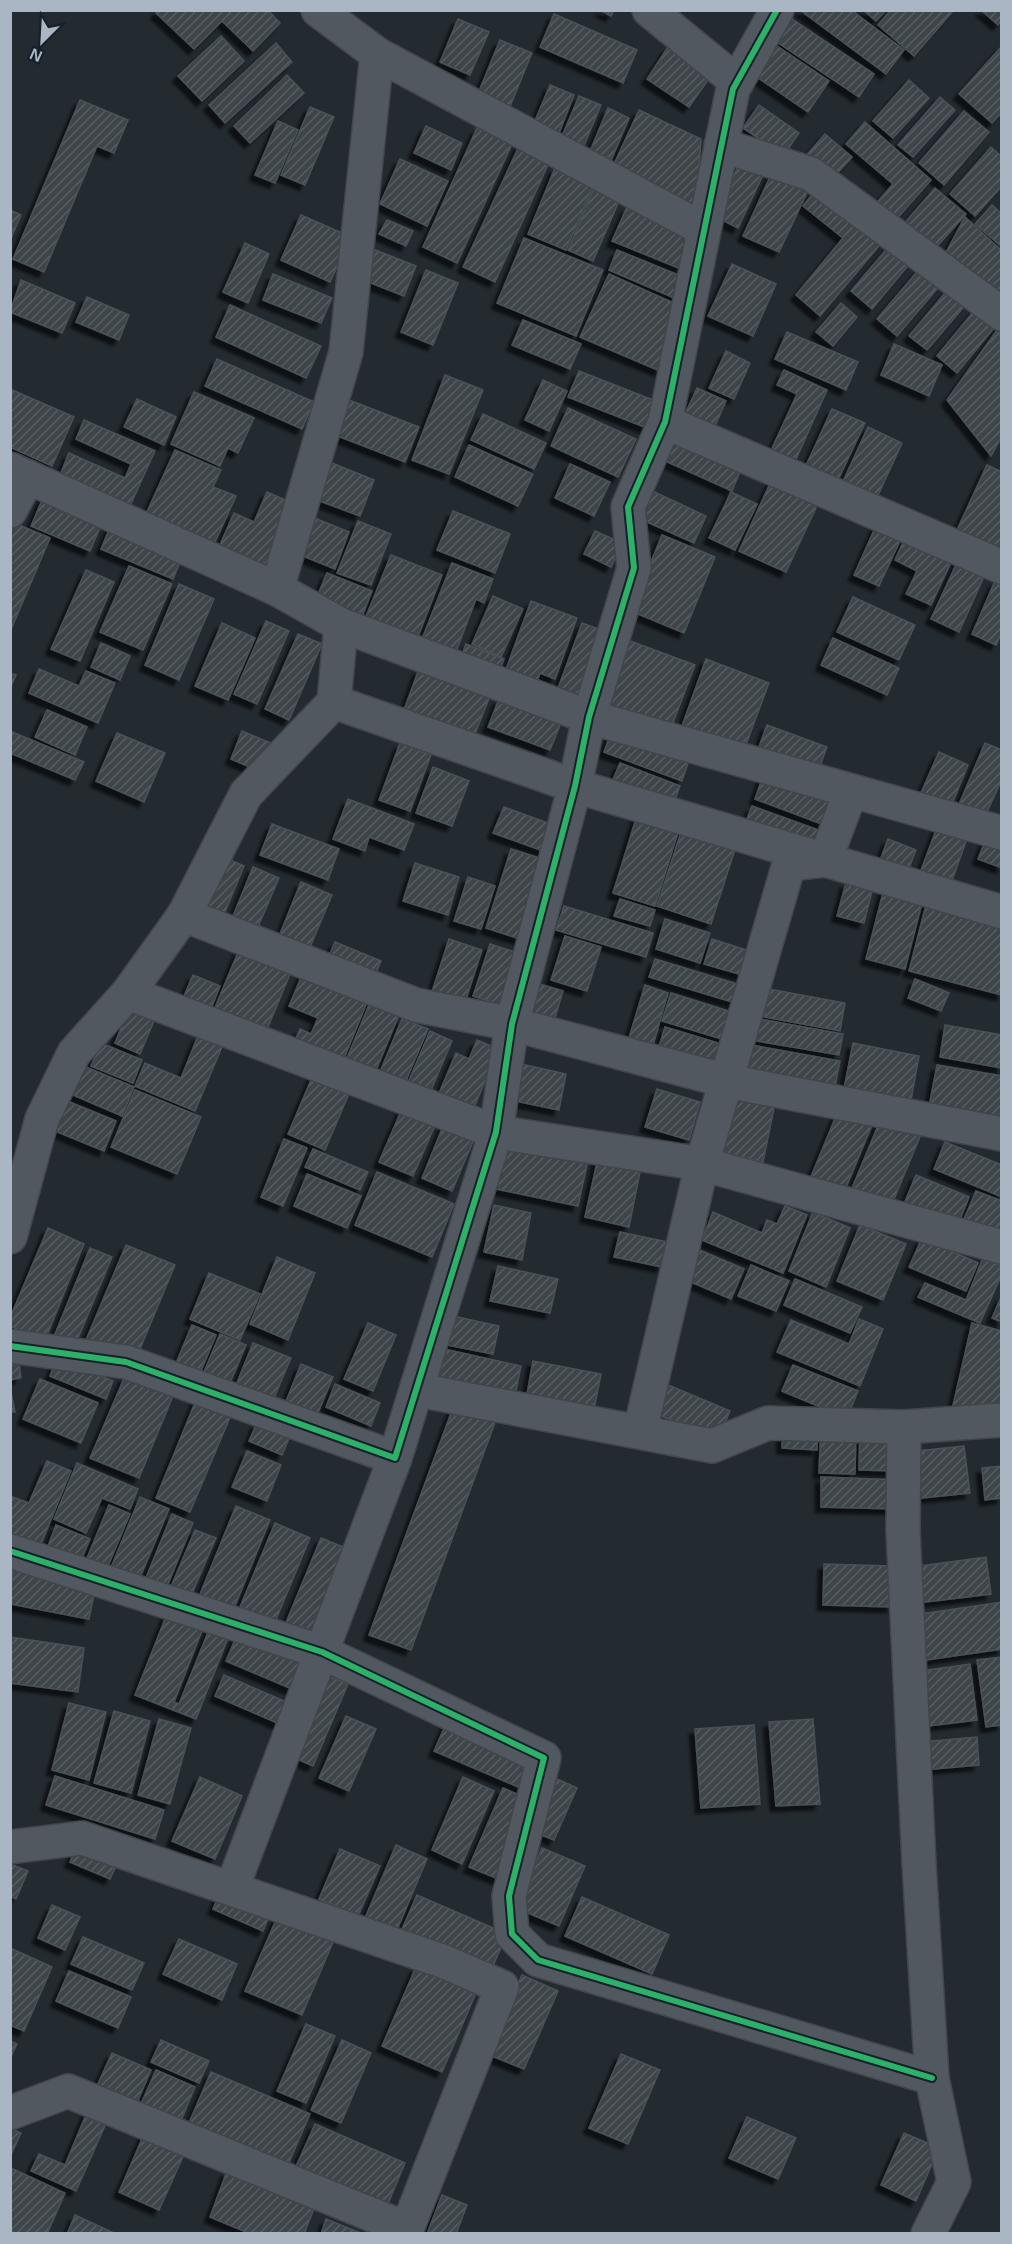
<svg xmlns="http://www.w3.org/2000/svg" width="1012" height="2244" font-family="Helvetica,sans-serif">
  <defs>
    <pattern id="building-hatch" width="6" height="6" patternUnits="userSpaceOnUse" patternTransform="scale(1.5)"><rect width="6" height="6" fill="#3e444a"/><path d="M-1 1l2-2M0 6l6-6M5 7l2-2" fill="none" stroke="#575d62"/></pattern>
    <filter id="shadow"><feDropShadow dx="-5.5" dy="5.5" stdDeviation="1.5" flood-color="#0009"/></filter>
  </defs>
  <rect width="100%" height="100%" fill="#232a30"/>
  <!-- building -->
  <g fill="url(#building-hatch)" stroke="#4a5159" stroke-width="1.5" filter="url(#shadow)">
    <polygon points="159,10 268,10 280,23 253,51 222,21 194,49 156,13"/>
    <polygon points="600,10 614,10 611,16"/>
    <polygon points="800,10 851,10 904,50 886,74"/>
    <polygon points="863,10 886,10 876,21"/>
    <polygon points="891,10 953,10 953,11 914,56 878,25"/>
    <polygon points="981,10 1002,10 1002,20 998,25"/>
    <polygon points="554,14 637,50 623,83 540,47"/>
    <polygon points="789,17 874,74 859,97 774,40"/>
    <polygon points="458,19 489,32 470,75 440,62"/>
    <polygon points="221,36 244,61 202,101 178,76"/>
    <polygon points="500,40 532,53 509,109 477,96"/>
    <polygon points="771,42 829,81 808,112 751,73"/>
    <polygon points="276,43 292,62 225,123 209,105"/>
    <polygon points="1002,46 1002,112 992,123 959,94"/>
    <polygon points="668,47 711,76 689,107 647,79"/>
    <polygon points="287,75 304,93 250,143 234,126"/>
    <polygon points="909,80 929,98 893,138 873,121"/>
    <polygon points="550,85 574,95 557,138 532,128"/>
    <polygon points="579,96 601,105 582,150 560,141"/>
    <polygon points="940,97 955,110 913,157 898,145"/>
    <polygon points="80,100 128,120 114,153 97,146 44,272 13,259"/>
    <polygon points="759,105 799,133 784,155 743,128"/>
    <polygon points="310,107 334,117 305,185 281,175"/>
    <polygon points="608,108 629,118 609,165 588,156"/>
    <polygon points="639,110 701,139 696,212 610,173"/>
    <polygon points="964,111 989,132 944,185 919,163"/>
    <polygon points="278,121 298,130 275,183 255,175"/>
    <polygon points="865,122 931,180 893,223 874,206 893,184 846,144"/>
    <polygon points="426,126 462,143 451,170 414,153"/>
    <polygon points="477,128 512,144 457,263 423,247"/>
    <polygon points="825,134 852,157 831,180 805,157"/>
    <polygon points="520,144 551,158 495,282 463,267"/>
    <polygon points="991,147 1002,157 1002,186 975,216 950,194"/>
    <polygon points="400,159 448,181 427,226 380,204"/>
    <polygon points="739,165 763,175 738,228 714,216"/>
    <polygon points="555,168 594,184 566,250 528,234"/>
    <polygon points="774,168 810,186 779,252 743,236"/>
    <polygon points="819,186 884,240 820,316 796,295 843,238 803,206"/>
    <polygon points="594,188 620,199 593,261 568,250"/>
    <polygon points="935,188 966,214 932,252 902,226"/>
    <polygon points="992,205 1002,214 1002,247 975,224"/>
    <polygon points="627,207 695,236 681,269 612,241"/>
    <polygon points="10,210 21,215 10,241"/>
    <polygon points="301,215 351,237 330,282 281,260"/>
    <polygon points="965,217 1002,251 1002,307 943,258"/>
    <polygon points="387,220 413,231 406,246 379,234"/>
    <polygon points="524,238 603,270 576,336 497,303"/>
    <polygon points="245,243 269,254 248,303 223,292"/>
    <polygon points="890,245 911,262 872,309 851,291"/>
    <polygon points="368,247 416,266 404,296 356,277"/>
    <polygon points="617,250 688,279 679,300 609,270"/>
    <polygon points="732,264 776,284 753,336 708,316"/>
    <polygon points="922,266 942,283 897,336 877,319"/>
    <polygon points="426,270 458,283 433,345 401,332"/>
    <polygon points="273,274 332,298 321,323 263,300"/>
    <polygon points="609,274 680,306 660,371 580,337"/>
    <polygon points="21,280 75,303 62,333 10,312"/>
    <polygon points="950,287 968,302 927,350 909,336"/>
    <polygon points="87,297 129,315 119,340 76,322"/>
    <polygon points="841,303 857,317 833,346 816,332"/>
    <polygon points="230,305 321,346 306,378 216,337"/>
    <polygon points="978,306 998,323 957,373 937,356"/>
    <polygon points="523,320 581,344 570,369 512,345"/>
    <polygon points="1000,326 1002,436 991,456 947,400"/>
    <polygon points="787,332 858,362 846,390 775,359"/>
    <polygon points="894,344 942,365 929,396 881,375"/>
    <polygon points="726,351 750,363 734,399 709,388"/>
    <polygon points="217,359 314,402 302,429 205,386"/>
    <polygon points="784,370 827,390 793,466 769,455 797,394 777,385"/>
    <polygon points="579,371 658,402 647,428 568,397"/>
    <polygon points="445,375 483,390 449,474 412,460"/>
    <polygon points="543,380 567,391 549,431 525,420"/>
    <polygon points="697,388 726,401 711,435 682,421"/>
    <polygon points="10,389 74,417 52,466 10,447"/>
    <polygon points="194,392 254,418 238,453 228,448 220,466 171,444"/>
    <polygon points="344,398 419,427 405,462 330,433"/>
    <polygon points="137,399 176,417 164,445 124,427"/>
    <polygon points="568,408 636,439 618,477 551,446"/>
    <polygon points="832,409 865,423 835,486 803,472"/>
    <polygon points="483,414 546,443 534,469 471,440"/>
    <polygon points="84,420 155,451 130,506 60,475 69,453 125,478 131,464 76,439"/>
    <polygon points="868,427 902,443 874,504 840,488"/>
    <polygon points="674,430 744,462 732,491 661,459"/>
    <polygon points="469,445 533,474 518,506 455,477"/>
    <polygon points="175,450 221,470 213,487 236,496 210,553 142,523"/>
    <polygon points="332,463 374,480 360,516 317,500"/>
    <polygon points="570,464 610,482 594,516 555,498"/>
    <polygon points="987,465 1002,472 1002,551 957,530"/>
    <polygon points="773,477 820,499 786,572 739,551"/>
    <polygon points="646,488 706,516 694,543 634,516"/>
    <polygon points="46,491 105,516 90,551 31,526"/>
    <polygon points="267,492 294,504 265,570 218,549 234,513 254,522"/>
    <polygon points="731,492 757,504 735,550 709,538"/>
    <polygon points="453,511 510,534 495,573 437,550"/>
    <polygon points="312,517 349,532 335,569 298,554"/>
    <polygon points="880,517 906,528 879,586 854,575"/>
    <polygon points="358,521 391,534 371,585 337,573"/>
    <polygon points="14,523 50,538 10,632 10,531"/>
    <polygon points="912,523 959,545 931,605 906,594 917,571 895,560"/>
    <polygon points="111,525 183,555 173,579 101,549"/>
    <polygon points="595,531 622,543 611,567 584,554"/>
    <polygon points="662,535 715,557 684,633 631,611"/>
    <polygon points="391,555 442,575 415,644 363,624"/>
    <polygon points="960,556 988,568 959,632 931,619"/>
    <polygon points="452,563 493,579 484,603 476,599 454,657 420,644"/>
    <polygon points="129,566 172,584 143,650 100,632"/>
    <polygon points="86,570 114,582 80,661 51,649"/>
    <polygon points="327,573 372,591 360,622 314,604"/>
    <polygon points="995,581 1002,584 1002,632 996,645 972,634"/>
    <polygon points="179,584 214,599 179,680 145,665"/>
    <polygon points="493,596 523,609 501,657 472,644"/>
    <polygon points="853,597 915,625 899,660 837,632"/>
    <polygon points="531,601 577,618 555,679 540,673 536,684 505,672"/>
    <polygon points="266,621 289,631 257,704 234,694"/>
    <polygon points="222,623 255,638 228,700 195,686"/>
    <polygon points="582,623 609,633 584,701 557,691"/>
    <polygon points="298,634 322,644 289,720 265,709"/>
    <polygon points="833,638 899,668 887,695 821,665"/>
    <polygon points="625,639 695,665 671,728 602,702"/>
    <polygon points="101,643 130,656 120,680 91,667"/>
    <polygon points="466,644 504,659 497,677 459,663"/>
    <polygon points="706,659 769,683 744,750 682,726"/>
    <polygon points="39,669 79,686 86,671 115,683 98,723 29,693"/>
    <polygon points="419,669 490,696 471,744 401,718"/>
    <polygon points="10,673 16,675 10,689"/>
    <polygon points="499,699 561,723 550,750 488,727"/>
    <polygon points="47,710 87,727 75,755 35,737"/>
    <polygon points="614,725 691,754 682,781 604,752"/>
    <polygon points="767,725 827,747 816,777 756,755"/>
    <polygon points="10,731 84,762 75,780 10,753"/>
    <polygon points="242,731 275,745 262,772 231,759"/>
    <polygon points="117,733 165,753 144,802 96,781"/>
    <polygon points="400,743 431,755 410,811 379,800"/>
    <polygon points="985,743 1002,750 1002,779 983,821 957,809"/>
    <polygon points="939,752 968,765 947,816 917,802"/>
    <polygon points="620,763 680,786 671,810 610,787"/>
    <polygon points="433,767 469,781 452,826 416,813"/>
    <polygon points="764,773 836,800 827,826 755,799"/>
    <polygon points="348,799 414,824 404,850 369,837 365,851 333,839"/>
    <polygon points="752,806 821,831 814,850 745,824"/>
    <polygon points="504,807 556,826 546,852 493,833"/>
    <polygon points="639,809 681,823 655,906 613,893"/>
    <polygon points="684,823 738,840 711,924 657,906"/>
    <polygon points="272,824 339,849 328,880 260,855"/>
    <polygon points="938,825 968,836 949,889 918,878"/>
    <polygon points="988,834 1002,839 1002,868 978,859"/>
    <polygon points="888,839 916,850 906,876 878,866"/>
    <polygon points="511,849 549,861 523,940 486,928"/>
    <polygon points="221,856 244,866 216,934 192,924"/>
    <polygon points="415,863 459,877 448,915 403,901"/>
    <polygon points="253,867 279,878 258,927 233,916"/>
    <polygon points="468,877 495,886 481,929 454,921"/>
    <polygon points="301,882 332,895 303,964 273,951"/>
    <polygon points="846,883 872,891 864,923 837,916"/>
    <polygon points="884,889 923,899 905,969 866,959"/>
    <polygon points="620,899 655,910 650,926 614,916"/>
    <polygon points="927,901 1002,920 1002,995 909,971"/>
    <polygon points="564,906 653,933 646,957 556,930"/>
    <polygon points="665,919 710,933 700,963 656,949"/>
    <polygon points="565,936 601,947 587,991 551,980"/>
    <polygon points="449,939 482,950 464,1005 431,995"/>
    <polygon points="712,939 753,952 746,976 704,964"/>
    <polygon points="335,942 381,961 370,987 324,968"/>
    <polygon points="490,944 521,954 505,1006 473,996"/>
    <polygon points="239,950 291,972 263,1039 211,1017"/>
    <polygon points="655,959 744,986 739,1004 649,977"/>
    <polygon points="303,973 368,1000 340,1068 292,1048 300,1029 311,1034 318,1018 289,1006"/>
    <polygon points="193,975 220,986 206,1021 178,1010"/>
    <polygon points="915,979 949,993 941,1011 908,998"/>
    <polygon points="533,982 563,991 552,1028 522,1018"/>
    <polygon points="645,985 668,993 653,1045 629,1038"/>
    <polygon points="769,989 845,1003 840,1031 764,1017"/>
    <polygon points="374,993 403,1005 374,1075 345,1063"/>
    <polygon points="671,993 741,1015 732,1042 662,1021"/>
    <polygon points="131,1004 157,1014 140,1054 115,1043"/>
    <polygon points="754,1018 843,1034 839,1055 751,1040"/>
    <polygon points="402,1019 428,1029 402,1090 377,1079"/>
    <polygon points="945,1025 1002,1035 1002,1068 940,1057"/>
    <polygon points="665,1027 728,1046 721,1070 658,1050"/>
    <polygon points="430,1031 452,1041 429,1095 407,1085"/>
    <polygon points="198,1036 222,1047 195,1111 135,1086 145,1063 181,1078"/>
    <polygon points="477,1040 498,1049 472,1113 437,1098 456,1053 469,1059"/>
    <polygon points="101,1043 142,1060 133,1083 91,1066"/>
    <polygon points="853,1043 919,1056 911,1100 844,1089"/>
    <polygon points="746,1044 840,1061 834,1091 740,1075"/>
    <polygon points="76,1063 134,1087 122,1116 64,1091"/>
    <polygon points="517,1063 566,1074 559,1110 510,1100"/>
    <polygon points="937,1065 1002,1076 1002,1120 929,1107"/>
    <polygon points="314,1073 351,1089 325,1150 288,1134"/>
    <polygon points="657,1089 700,1102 689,1140 645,1127"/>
    <polygon points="135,1090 201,1117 177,1174 111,1147"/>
    <polygon points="736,1095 775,1103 763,1162 723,1154"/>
    <polygon points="55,1096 116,1121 104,1151 43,1126"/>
    <polygon points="841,1104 875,1118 844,1192 810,1179"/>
    <polygon points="402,1109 436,1123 413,1176 379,1162"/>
    <polygon points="882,1116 922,1132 892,1204 852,1188"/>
    <polygon points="444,1124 475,1137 452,1191 422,1178"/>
    <polygon points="284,1139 307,1148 283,1206 261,1197"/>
    <polygon points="501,1142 588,1160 578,1206 491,1188"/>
    <polygon points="945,1142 1002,1165 1002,1197 934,1169"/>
    <polygon points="313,1149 368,1172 360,1190 305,1167"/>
    <polygon points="598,1158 641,1167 629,1227 585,1217"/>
    <polygon points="377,1172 454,1204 432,1257 355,1225"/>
    <polygon points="307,1174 361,1196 347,1228 294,1206"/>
    <polygon points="916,1175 969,1197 957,1227 904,1204"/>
    <polygon points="976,1191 1002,1201 1002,1235 964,1219"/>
    <polygon points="494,1205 531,1213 522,1260 484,1252"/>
    <polygon points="785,1206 807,1215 783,1273 702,1240 713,1212 762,1233 767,1220 777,1224"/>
    <polygon points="813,1212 850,1228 826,1287 789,1271"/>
    <polygon points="860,1225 906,1244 883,1300 837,1281"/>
    <polygon points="48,1228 84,1244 45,1340 10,1326 10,1318"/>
    <polygon points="620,1232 668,1242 662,1267 614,1257"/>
    <polygon points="922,1238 978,1263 966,1291 909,1267"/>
    <polygon points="126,1245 175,1265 135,1361 86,1340"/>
    <polygon points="90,1248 112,1257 76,1343 55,1334"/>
    <polygon points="697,1249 744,1269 731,1299 684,1279"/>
    <polygon points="277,1257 315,1273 288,1340 250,1324"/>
    <polygon points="983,1258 1002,1266 1002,1274 980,1323 918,1297 925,1283 966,1300"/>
    <polygon points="751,1265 789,1281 776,1311 738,1296"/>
    <polygon points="498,1266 558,1279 550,1313 490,1301"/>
    <polygon points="209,1273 260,1294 240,1340 190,1319"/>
    <polygon points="795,1279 862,1307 850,1333 784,1305"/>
    <polygon points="1002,1295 1002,1322 992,1318"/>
    <polygon points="453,1316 499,1326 493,1354 447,1345"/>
    <polygon points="859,1319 883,1329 860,1386 777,1352 791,1320 849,1344"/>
    <polygon points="368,1323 396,1335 373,1391 344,1379"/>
    <polygon points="972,1323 1002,1331 1002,1419 949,1423"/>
    <polygon points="192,1325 216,1335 198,1378 174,1368"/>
    <polygon points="220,1334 246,1345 227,1390 201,1379"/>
    <polygon points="253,1343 291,1358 271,1405 234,1390"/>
    <polygon points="444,1349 521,1366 514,1400 437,1383"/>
    <polygon points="18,1354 21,1378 10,1380 10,1355"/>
    <polygon points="57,1358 113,1381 106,1399 50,1376"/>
    <polygon points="533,1361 601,1374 593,1414 526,1400"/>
    <polygon points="301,1364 333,1377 314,1422 283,1409"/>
    <polygon points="793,1365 858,1391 847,1418 782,1391"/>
    <polygon points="125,1376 173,1396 139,1478 90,1458"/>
    <polygon points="40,1379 98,1403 81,1443 23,1419"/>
    <polygon points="661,1382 730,1411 718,1439 649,1411"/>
    <polygon points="335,1384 380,1403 371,1426 326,1407"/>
    <polygon points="10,1387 15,1412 10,1412"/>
    <polygon points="199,1393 234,1408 190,1512 156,1498"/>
    <polygon points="454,1405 496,1420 411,1650 369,1635"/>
    <polygon points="257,1423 290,1436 282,1455 249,1441"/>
    <polygon points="783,1426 818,1426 817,1450 782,1448"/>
    <polygon points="821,1427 856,1427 855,1474 819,1473"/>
    <polygon points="860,1429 898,1429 897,1471 859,1470"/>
    <polygon points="964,1446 970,1493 913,1499 907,1452"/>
    <polygon points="247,1451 281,1465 267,1501 232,1487"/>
    <polygon points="47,1461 71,1471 36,1556 10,1545 10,1496 29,1503"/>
    <polygon points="77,1463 138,1489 130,1509 102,1498 86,1533 54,1519"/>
    <polygon points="1002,1466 1002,1498 985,1500 982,1468"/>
    <polygon points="821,1477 898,1480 897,1509 821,1507"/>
    <polygon points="140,1497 169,1509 138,1582 110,1570"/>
    <polygon points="109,1505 130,1514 105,1573 85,1563"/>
    <polygon points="236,1506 270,1520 232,1613 198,1599"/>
    <polygon points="172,1514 193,1523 166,1589 145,1580"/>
    <polygon points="275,1523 310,1538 275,1622 240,1607"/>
    <polygon points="56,1525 90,1539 78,1567 45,1554"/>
    <polygon points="195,1530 216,1538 190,1598 170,1589"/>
    <polygon points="321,1538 348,1549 311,1636 285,1625"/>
    <polygon points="986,1557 991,1594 918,1603 913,1567"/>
    <polygon points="824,1564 893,1566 892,1607 823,1605"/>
    <polygon points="13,1568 96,1584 89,1619 10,1604"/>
    <polygon points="1002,1602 1002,1649 920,1661 914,1615"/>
    <polygon points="169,1609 205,1623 174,1702 179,1704 211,1625 230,1633 196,1719 135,1695"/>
    <polygon points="239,1630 305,1659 292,1689 226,1661"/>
    <polygon points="10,1637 84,1648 78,1692 10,1683"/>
    <polygon points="1002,1657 1002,1725 986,1727 977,1660"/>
    <polygon points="970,1664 977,1720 921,1727 914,1672"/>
    <polygon points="321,1673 348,1684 313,1766 286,1754"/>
    <polygon points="224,1675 291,1704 282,1725 215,1696"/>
    <polygon points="69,1703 106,1712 89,1780 52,1770"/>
    <polygon points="114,1711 150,1721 131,1793 94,1783"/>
    <polygon points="450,1715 546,1756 530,1792 434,1751"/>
    <polygon points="346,1716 376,1729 349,1791 319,1778"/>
    <polygon points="159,1719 191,1728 170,1804 138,1795"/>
    <polygon points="813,1719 820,1804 776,1806 769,1722"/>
    <polygon points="754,1725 760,1804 701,1808 695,1729"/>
    <polygon points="977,1737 979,1765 923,1770 921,1742"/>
    <polygon points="55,1776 164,1810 155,1839 46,1805"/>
    <polygon points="200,1777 242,1796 215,1859 172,1841"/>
    <polygon points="463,1777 494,1791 462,1864 432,1850"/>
    <polygon points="557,1779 577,1788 554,1840 534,1832"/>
    <polygon points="503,1788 540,1804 506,1882 469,1867"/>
    <polygon points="81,1835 122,1853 110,1879 70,1862"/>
    <polygon points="396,1845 427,1859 396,1932 365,1918"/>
    <polygon points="542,1848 585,1866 559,1926 516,1908"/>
    <polygon points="340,1849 380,1866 358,1916 319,1899"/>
    <polygon points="10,1864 28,1871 16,1899 10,1896"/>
    <polygon points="222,1888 272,1909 263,1931 213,1909"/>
    <polygon points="417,1895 507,1934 489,1975 399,1936"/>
    <polygon points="582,1897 669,1935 652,1974 565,1936"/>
    <polygon points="52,1905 80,1917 65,1950 38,1938"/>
    <polygon points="280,1911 336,1935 302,2015 245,1991"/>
    <polygon points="83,1937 144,1963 132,1990 71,1964"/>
    <polygon points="179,1939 237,1964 222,2000 163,1974"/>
    <polygon points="10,1948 52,1967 24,2031 10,2025"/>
    <polygon points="416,1967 476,1993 442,2072 382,2046"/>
    <polygon points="69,1971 131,1997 118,2028 56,2001"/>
    <polygon points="522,1975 558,1991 524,2069 487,2054"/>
    <polygon points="306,2024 335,2036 306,2103 277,2091"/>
    <polygon points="161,2040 209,2061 199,2083 151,2062"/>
    <polygon points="342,2040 371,2053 341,2123 311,2110"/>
    <polygon points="10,2041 17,2044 10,2059"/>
    <polygon points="112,2053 151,2070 135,2107 95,2090"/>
    <polygon points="621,2054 660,2070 628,2144 589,2128"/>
    <polygon points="156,2070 195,2087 180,2123 140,2106"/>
    <polygon points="211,2072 310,2114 287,2167 188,2125"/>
    <polygon points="88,2110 108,2119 76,2191 31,2171 39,2154 65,2165"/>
    <polygon points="747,2117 796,2138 778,2179 729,2158"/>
    <polygon points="315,2124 405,2163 385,2211 294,2171"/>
    <polygon points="10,2128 21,2133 10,2157"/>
    <polygon points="145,2132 186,2150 159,2210 119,2192"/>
    <polygon points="904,2133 939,2148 916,2201 881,2185"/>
    <polygon points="13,2169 65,2193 47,2234 18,2234 10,2230 10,2175"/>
    <polygon points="227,2171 315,2206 304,2234 251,2234 210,2217"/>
    <polygon points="442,2195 467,2205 456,2234 427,2234"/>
    <polygon points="75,2215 116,2234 67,2234"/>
    <polygon points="326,2219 363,2234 321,2234"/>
  </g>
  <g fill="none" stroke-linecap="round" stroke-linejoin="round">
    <!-- street casing -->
    <g stroke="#40464b" stroke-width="36">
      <g id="street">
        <polyline points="649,10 737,82"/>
        <polyline points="377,54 703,229"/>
        <polyline points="721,145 811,174 1002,314"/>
        <polyline points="665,422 1002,567"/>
        <polyline points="10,469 277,589 341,625 589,717 1002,833"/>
        <polyline points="10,511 28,477"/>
        <polyline points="277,589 346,352 377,54 318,10"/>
        <polyline points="334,702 575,786 1002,912"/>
        <polyline points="184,915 416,1005 512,1024 727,1081 1002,1134"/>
        <polyline points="128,993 496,1132 702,1164 1002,1247"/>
        <polyline points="10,1237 42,1119 74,1053 128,993 184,915 246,794 334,702 341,625"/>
        <polyline points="10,1346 126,1362 395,1458 496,1132 512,1024 575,786 589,717 634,568 628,507 665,422 733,89 777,10"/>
        <polyline points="418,1390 712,1446 768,1423 904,1427"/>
        <polyline points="640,1431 702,1164 789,864 825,860 851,791"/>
        <polyline points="10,1551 322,1652 544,1758 509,1896 512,1934 538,1960 932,2078"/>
        <polyline points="10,1847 82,1838 445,1962 502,1987 405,2234"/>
        <polyline points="232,1888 395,1458"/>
        <polyline points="10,2113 68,2091 407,2229"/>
        <polyline points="928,2234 954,2182 932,2078 919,1863 903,1531 904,1427 1002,1420"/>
      </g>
    </g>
    <!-- street -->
    <use href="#street" stroke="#525860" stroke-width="33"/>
    <!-- cycleway casing -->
    <g stroke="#17212b" stroke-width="10">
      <g id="cycleway">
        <polyline points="10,1346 126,1362 395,1458 496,1132 512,1024 575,786 589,717 634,568 628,507 665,422 733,89 777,10"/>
        <polyline points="10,1551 322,1652 544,1758 509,1896 512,1934 538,1960 932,2078"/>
      </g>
    </g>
    <!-- cycleway -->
    <use href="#cycleway" stroke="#2db169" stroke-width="6"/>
  </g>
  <!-- border -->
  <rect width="1012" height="2244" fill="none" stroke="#aab6c4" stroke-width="24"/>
  <!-- north arrow -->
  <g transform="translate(42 42) rotate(204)" stroke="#17212b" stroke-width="4.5" paint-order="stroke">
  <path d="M0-4.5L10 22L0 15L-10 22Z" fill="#aab6c4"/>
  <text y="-9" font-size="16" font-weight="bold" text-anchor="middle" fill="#aab6c4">N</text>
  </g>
</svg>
